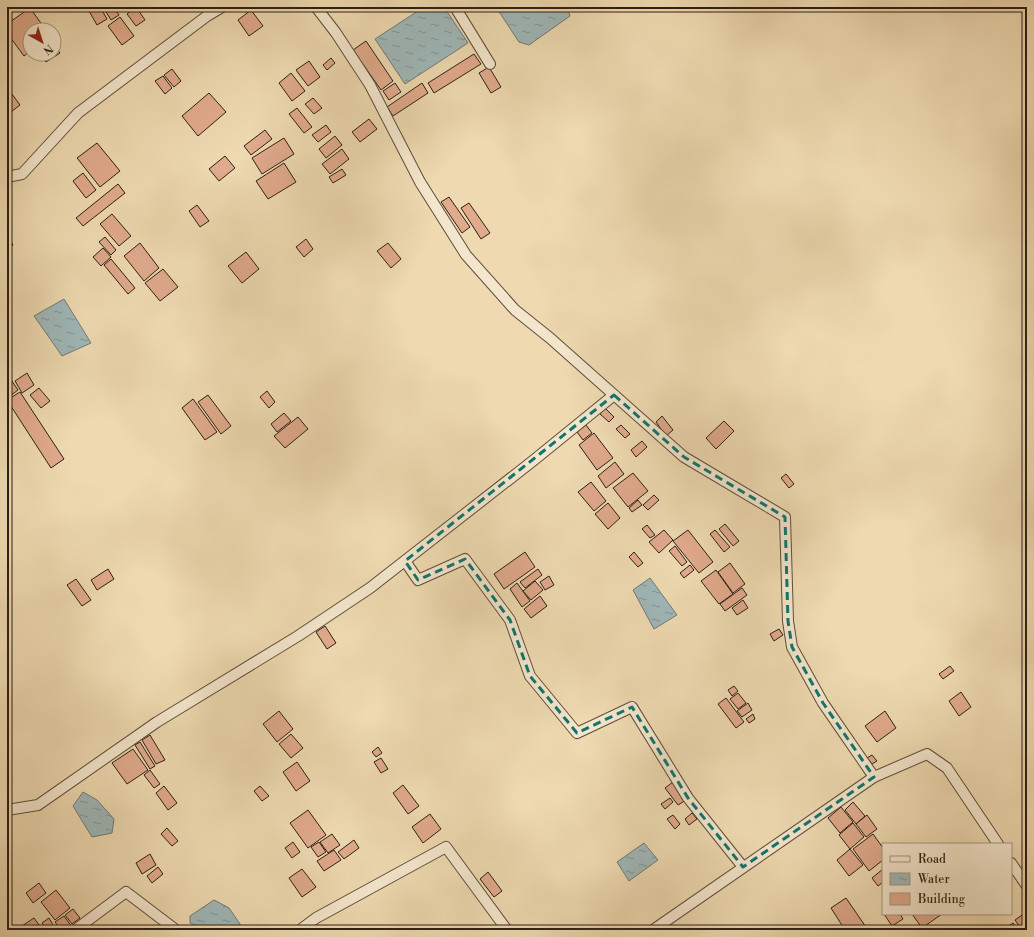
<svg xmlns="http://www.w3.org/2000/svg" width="1034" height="937" font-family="'Libre Bodoni',serif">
  <defs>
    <pattern id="water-ripples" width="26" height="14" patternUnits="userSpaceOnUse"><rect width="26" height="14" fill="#9fb7b8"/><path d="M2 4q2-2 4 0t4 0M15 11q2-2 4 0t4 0" fill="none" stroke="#829494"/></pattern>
  </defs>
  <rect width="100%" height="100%" fill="#eed9b0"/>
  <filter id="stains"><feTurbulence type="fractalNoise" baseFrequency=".005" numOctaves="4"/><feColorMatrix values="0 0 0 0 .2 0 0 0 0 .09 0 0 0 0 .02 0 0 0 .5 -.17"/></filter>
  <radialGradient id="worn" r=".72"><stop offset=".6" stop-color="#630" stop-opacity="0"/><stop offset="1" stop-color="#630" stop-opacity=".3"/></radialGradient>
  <!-- water -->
  <g fill="url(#water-ripples)" stroke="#717a76">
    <polygon points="424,7 444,7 468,43 405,84 375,39"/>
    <polygon points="496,7 567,7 570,16 529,45 519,42"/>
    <polygon points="64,299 91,343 62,356 34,316"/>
    <polygon points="650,578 677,615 654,629 633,590"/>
    <polygon points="83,792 97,800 114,819 112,833 92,837 73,806"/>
    <polygon points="644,843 658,860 629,881 617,862"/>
    <polygon points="214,900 229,908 244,930 207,930 190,923 190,916"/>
  </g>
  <!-- building -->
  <g fill="#e0aa8c" stroke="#2d1f14">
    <polygon points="7,7 20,7 7,16"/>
    <polygon points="95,7 100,7 107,19 97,25 89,11"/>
    <polygon points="103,7 114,7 119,15 111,20"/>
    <polygon points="136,7 145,20 136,26 127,14"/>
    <polygon points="30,8 46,30 30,30 30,51 24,56 7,33 7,24"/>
    <polygon points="251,10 263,26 249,36 238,20"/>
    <polygon points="120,17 134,36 122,45 108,26"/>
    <polygon points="366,41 393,81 381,90 353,50"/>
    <polygon points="54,45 60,53 46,62 40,54 54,54"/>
    <polygon points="474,54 481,64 434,93 428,83"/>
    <polygon points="331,58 335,63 327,70 323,65"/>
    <polygon points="309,61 320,77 308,86 296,70"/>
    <polygon points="489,67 501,87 491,93 479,73"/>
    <polygon points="172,69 181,81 174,87 164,75"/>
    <polygon points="291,73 305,91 292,101 279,83"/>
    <polygon points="163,76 172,88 165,94 155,81"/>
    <polygon points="395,83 401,92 389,100 383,91"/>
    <polygon points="422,83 428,93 393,116 387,107"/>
    <polygon points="9,90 20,105 7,115 7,91"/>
    <polygon points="209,93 226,112 198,136 182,116"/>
    <polygon points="313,98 322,108 314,114 305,104"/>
    <polygon points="297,108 312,127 304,133 289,114"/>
    <polygon points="369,119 377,129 360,142 352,132"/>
    <polygon points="326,125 331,132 318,142 312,135"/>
    <polygon points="265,130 272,139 251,155 244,146"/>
    <polygon points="335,136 342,145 326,158 319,149"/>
    <polygon points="284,138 294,154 262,174 252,158"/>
    <polygon points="97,143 120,171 100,187 77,158"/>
    <polygon points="342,149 349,159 330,174 322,164"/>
    <polygon points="225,156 235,168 219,181 209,169"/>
    <polygon points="284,163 296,182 268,199 256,181"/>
    <polygon points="342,169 346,175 333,183 329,177"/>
    <polygon points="83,173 96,190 86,198 73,181"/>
    <polygon points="118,184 125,193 83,226 76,218"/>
    <polygon points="449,197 470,227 462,233 441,202"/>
    <polygon points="469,203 490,233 481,239 461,208"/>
    <polygon points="197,205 209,221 200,227 189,211"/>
    <polygon points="112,214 131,236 119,246 100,224"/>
    <polygon points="7,236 13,245 7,249"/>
    <polygon points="105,237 116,250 111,255 99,242"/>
    <polygon points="306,239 313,249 304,257 296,247"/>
    <polygon points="140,243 159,268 144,281 124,256"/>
    <polygon points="388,243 401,259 391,268 377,251"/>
    <polygon points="103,248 111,257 101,266 93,257"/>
    <polygon points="246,252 259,269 242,283 228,266"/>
    <polygon points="111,259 135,288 128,294 104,265"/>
    <polygon points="163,269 178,287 160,301 145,283"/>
    <polygon points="27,373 34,385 22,393 15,381"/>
    <polygon points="7,374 18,390 10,396 7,391"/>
    <polygon points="39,388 50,401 41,408 30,395"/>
    <polygon points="267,391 275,402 269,408 260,397"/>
    <polygon points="20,392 64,459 51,468 7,400"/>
    <polygon points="208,395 231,426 221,434 198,402"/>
    <polygon points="193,399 217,432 205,440 182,408"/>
    <polygon points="605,408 614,417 609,422 600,414"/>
    <polygon points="284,413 291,421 277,432 271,424"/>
    <polygon points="662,416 673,430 666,436 656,422"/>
    <polygon points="298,417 308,429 285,448 274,436"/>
    <polygon points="724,421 734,431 716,449 706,438"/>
    <polygon points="586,425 592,433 583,440 577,432"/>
    <polygon points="621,425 630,434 625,438 616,429"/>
    <polygon points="594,433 613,458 597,470 579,445"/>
    <polygon points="642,441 647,447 636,457 631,450"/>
    <polygon points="615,462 624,474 606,488 598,476"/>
    <polygon points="633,473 648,491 628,507 613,488"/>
    <polygon points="786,474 794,484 789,488 781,478"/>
    <polygon points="591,482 606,501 594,511 578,492"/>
    <polygon points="654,495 659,500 648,510 643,505"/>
    <polygon points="638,500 642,505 632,512 629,508"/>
    <polygon points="608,503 620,518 608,529 595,514"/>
    <polygon points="725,524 739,541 733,546 719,529"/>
    <polygon points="647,525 655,535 650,538 642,529"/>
    <polygon points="664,530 673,540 659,553 649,542"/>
    <polygon points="688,530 713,562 699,573 673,541"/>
    <polygon points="715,530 730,547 724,552 710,534"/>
    <polygon points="675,546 687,562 682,566 669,551"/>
    <polygon points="525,552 535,567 504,589 494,574"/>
    <polygon points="634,552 643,563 638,567 629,557"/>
    <polygon points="730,563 745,584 733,593 718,572"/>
    <polygon points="690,565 694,570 684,578 680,573"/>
    <polygon points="108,569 114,579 97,590 91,580"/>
    <polygon points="538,569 542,575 525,588 520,582"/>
    <polygon points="716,570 733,594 719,604 701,581"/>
    <polygon points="549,576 554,585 545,590 540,582"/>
    <polygon points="76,579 91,600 82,606 67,585"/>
    <polygon points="535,581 543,590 531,600 523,591"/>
    <polygon points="517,583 530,601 522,607 510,589"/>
    <polygon points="742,588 747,595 725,611 720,604"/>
    <polygon points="540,596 547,606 531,618 524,609"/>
    <polygon points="743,600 748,608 737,615 732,608"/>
    <polygon points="325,626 336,643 327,649 316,632"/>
    <polygon points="779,629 783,635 774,641 770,634"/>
    <polygon points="950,666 954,671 943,679 939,674"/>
    <polygon points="734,686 738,691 732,696 728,690"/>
    <polygon points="961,692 971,707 959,716 949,701"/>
    <polygon points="738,693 746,703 738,709 730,699"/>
    <polygon points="726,698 744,722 736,728 718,704"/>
    <polygon points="748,703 752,710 742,717 737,711"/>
    <polygon points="279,711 293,729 277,742 263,724"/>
    <polygon points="885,711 896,728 877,742 865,726"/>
    <polygon points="753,714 755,719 749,723 746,719"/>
    <polygon points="291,734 303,748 291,758 279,744"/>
    <polygon points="150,735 165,760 156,764 142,740"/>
    <polygon points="140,742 155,766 150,769 135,745"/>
    <polygon points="378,747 382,753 376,757 372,752"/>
    <polygon points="133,749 148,770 127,784 112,763"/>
    <polygon points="872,755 877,761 872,764 867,758"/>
    <polygon points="381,758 388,769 381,773 374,762"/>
    <polygon points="297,762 310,781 296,791 283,772"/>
    <polygon points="150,770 160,784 154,788 144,775"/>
    <polygon points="673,782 686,800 678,805 665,788"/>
    <polygon points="403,785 419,806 408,814 393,793"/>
    <polygon points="164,786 177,803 168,810 156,793"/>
    <polygon points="260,786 269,796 262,801 254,791"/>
    <polygon points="670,798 673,802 665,809 661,804"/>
    <polygon points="853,802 865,816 856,824 845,810"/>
    <polygon points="841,807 853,822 840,833 828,818"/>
    <polygon points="308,810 326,835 308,848 290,823"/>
    <polygon points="692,813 697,819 689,825 685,819"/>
    <polygon points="430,814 441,829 423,843 412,827"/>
    <polygon points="673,815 680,824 675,829 667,819"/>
    <polygon points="867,815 877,829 866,837 856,824"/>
    <polygon points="853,823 864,837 850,849 839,835"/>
    <polygon points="167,828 178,841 172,846 161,834"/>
    <polygon points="332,834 340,845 328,853 320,842"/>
    <polygon points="873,834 883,848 883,860 869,871 853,849"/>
    <polygon points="354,840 359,848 344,859 338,852"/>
    <polygon points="293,842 300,852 292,858 285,848"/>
    <polygon points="319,842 326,852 318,857 311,847"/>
    <polygon points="850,849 863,865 849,876 837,860"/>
    <polygon points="334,850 341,860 324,871 317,861"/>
    <polygon points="150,854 156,865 142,874 136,863"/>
    <polygon points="158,867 163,874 152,883 147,876"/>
    <polygon points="302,869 316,887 302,897 289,878"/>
    <polygon points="883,869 883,882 878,886 872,878"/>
    <polygon points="488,872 502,891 494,897 480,879"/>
    <polygon points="39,883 46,893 33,903 26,893"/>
    <polygon points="56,890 70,908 55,920 41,902"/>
    <polygon points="846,898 868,930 845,930 831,908"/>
    <polygon points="73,909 80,918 72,924 65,915"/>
    <polygon points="1025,913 1027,916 1027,930 1022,930 1015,920"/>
    <polygon points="884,914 900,914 903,919 892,926"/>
    <polygon points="912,914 942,914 922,928"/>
    <polygon points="64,916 74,930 61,930 55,922"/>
    <polygon points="34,918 42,929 16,930"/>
    <polygon points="49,918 56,930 47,930 42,923"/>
    <polygon points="1013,923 1018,930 1003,930"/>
  </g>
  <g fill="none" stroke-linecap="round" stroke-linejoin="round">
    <!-- street casing -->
    <g stroke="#5d4e3b" stroke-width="12">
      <g id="street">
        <polyline points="316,7 336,33 370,85 420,182 466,255 515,310 550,338 684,457 785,517 788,621 792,647 823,703 874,777 927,754 947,768 998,844"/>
        <polyline points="455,7 490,64"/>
        <polyline points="7,177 22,174 78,113 207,16 222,7"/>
        <polyline points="405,561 418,580 465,559 510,620 530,676 577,733 632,707 688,798 743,867"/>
        <polyline points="7,810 38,805 157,722 298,636 370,588 534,460 614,395"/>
        <polyline points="1011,863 1027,886"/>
        <polyline points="7,927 9,930"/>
        <polyline points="75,930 126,892 176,930"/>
        <polyline points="300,930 316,918 446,847 507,930"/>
        <polyline points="653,930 874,777"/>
      </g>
    </g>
    <!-- street -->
    <use href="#street" stroke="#f4e6cc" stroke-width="10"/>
  </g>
  <!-- marked area -->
  <path fill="none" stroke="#0f766e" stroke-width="3" stroke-dasharray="8 5" stroke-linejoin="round" d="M614,395L684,457L785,517L788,621L792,647L823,703L874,777L743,867L688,798L632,707L577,733L530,676L510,620L465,559L418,580L405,561Z"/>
  <!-- margin -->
  <rect width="1034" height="937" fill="none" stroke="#eed9b0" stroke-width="24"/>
  <rect x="8" y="8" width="1018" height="921" fill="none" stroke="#2d1f14" stroke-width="2"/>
  <rect x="12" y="12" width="1010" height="913" fill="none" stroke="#2d1f14"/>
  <!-- legend -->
  <rect x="882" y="843" width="130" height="72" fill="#f4e6cc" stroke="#a49682"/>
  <rect x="890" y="856" width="20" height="6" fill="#f4e6cc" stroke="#a49682"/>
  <text x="918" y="863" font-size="12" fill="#2d1f14">Road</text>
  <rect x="890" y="873" width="20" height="12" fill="url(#water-ripples)" stroke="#a49682"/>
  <text x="918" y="883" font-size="12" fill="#2d1f14">Water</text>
  <rect x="890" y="893" width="20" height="12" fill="#e0aa8c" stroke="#a49682"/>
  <text x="918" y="903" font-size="12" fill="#2d1f14">Building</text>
  <!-- north arrow -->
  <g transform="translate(42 42) rotate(141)"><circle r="19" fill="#f4e6cc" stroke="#a49682"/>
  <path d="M0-3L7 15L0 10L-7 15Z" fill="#8f2418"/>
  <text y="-6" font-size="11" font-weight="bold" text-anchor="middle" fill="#2d1f14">N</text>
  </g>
  <rect width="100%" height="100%" filter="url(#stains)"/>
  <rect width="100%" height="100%" fill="url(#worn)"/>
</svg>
